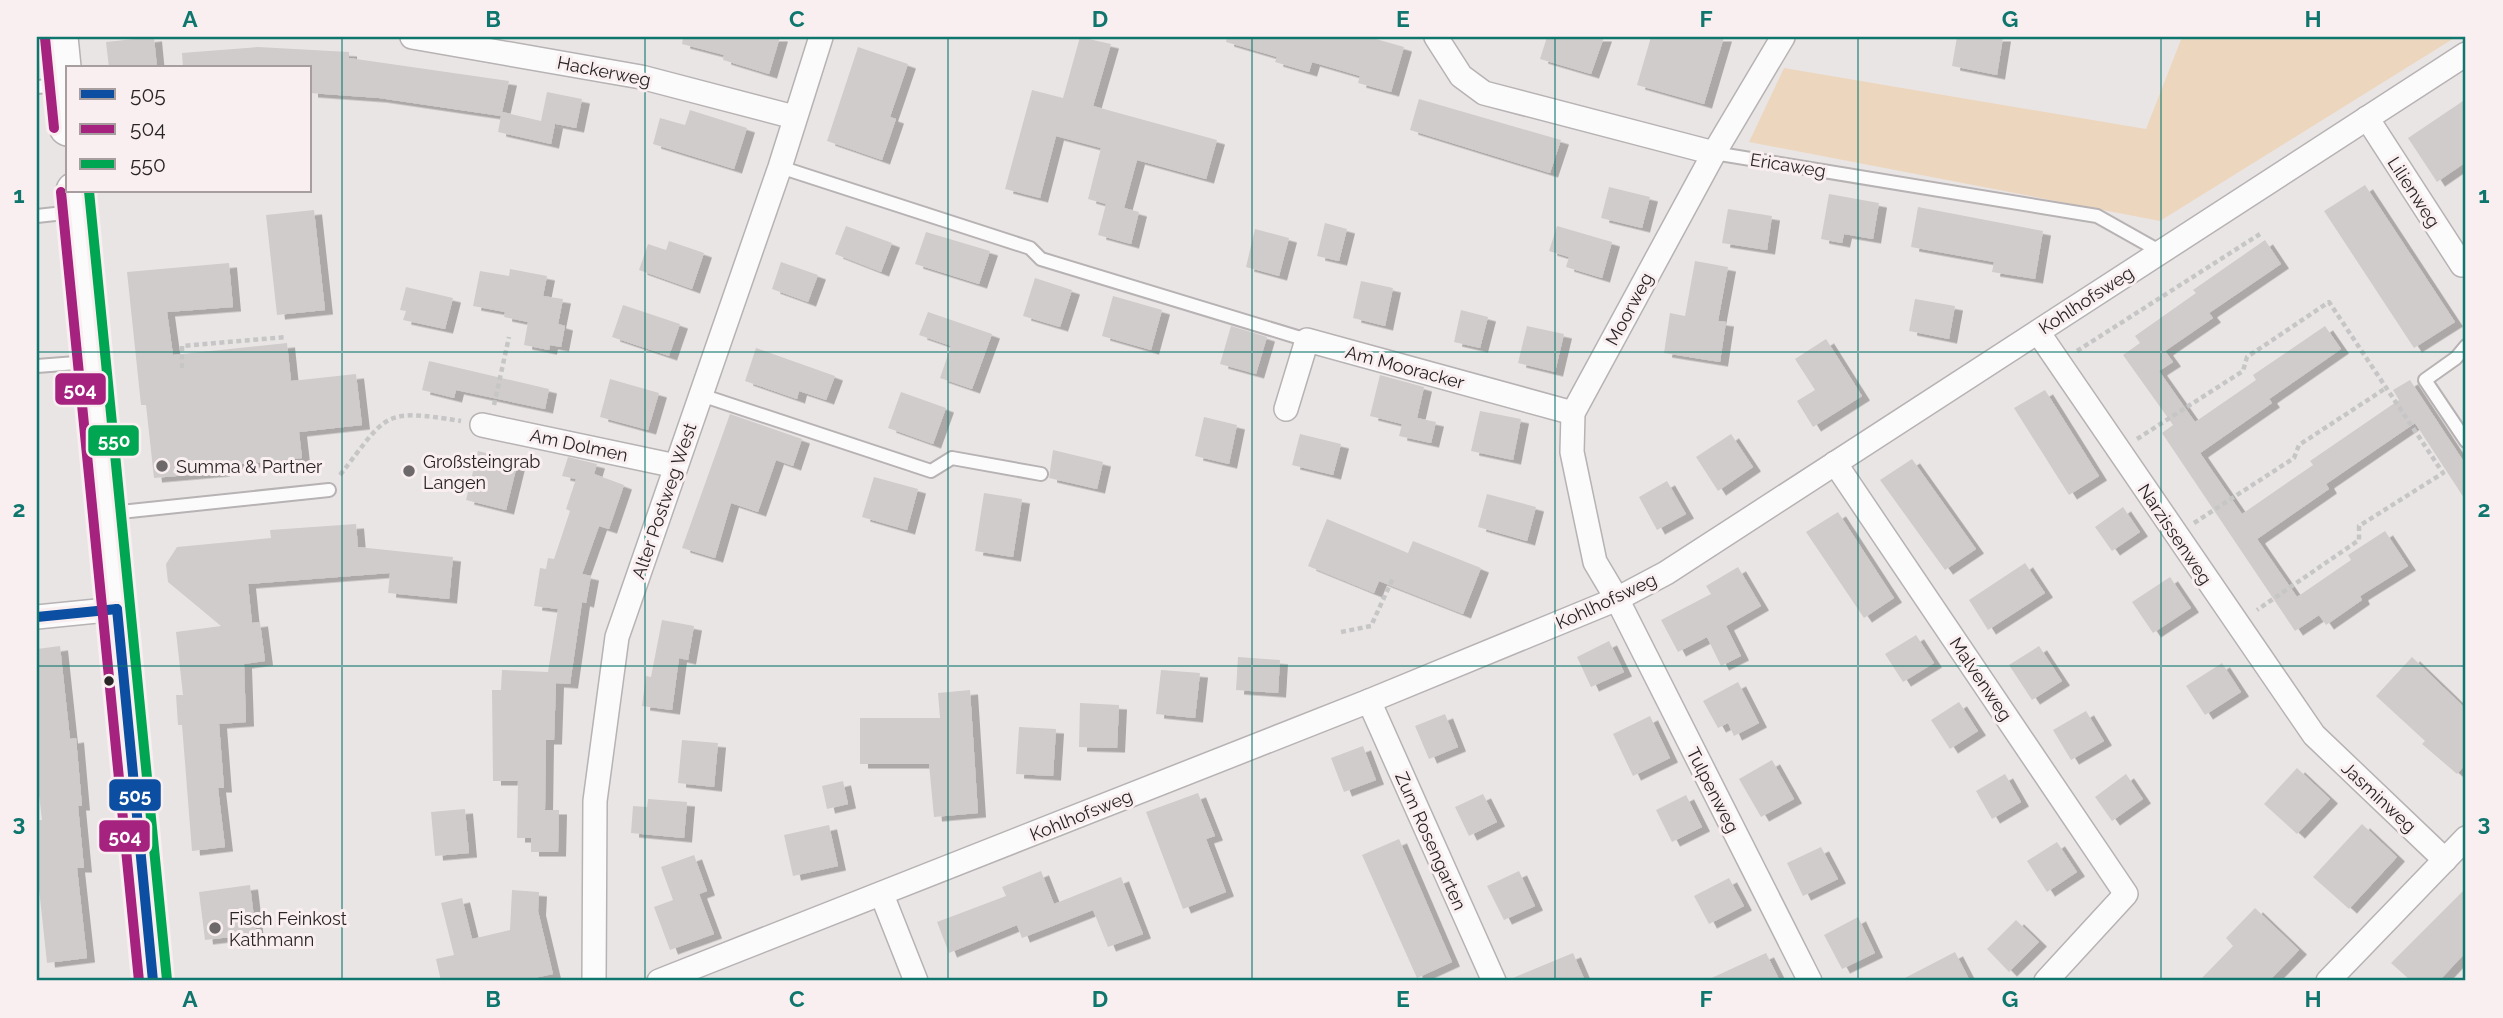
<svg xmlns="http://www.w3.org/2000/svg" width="2503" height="1018" font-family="Raleway,sans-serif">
  <defs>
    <filter id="shadow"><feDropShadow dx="8" dy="4.5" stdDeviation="0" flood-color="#0004"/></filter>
  </defs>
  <rect width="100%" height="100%" fill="#eae5e5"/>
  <!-- green -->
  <polygon fill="#ecd7be" points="2182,37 2456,37 2160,221 1749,142 1784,68 2146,129"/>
  <!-- building -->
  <g fill="#d0cccb" filter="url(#shadow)">
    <polygon points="154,37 157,68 109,68 106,42"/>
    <polygon points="683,37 780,37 769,74 723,60 724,55 682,44"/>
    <polygon points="1080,37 1111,44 1093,106 1217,140 1206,179 1137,160 1124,208 1139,212 1131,244 1098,235 1106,204 1088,199 1101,148 1056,136 1040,198 1005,189 1032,90 1063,98"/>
    <polygon points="1227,37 1369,37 1404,47 1391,92 1358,83 1360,76 1312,62 1309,72 1275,62 1277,57 1226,42"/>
    <polygon points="1547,37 1604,37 1591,74 1540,59"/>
    <polygon points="1651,37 1724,37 1704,104 1637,85"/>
    <polygon points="1957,37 2003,37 1997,75 1952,66"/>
    <polygon points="258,47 349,52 349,58 509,81 502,112 541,121 547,92 582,99 576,128 546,122 555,124 551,144 498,132 501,116 379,98 310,93 310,68 183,68 182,53"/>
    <polygon points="858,47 908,64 890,117 896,119 882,160 827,141"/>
    <polygon points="1419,99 1561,140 1550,173 1410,130"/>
    <polygon points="2466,99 2466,162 2437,182 2408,138"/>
    <polygon points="690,110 747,128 734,169 653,144 660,118 685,125"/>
    <polygon points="2365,185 2455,322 2414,348 2324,211"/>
    <polygon points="1609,187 1650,197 1642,228 1601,218"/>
    <polygon points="1829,194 1879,203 1873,239 1844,234 1842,243 1821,239"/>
    <polygon points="1918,207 2043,231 2035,279 1992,272 1994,262 1911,247"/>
    <polygon points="1728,209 1772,216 1767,250 1722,243"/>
    <polygon points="314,210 325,310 277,315 266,215"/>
    <polygon points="1325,223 1347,229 1339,261 1317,256"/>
    <polygon points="846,226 892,243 881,272 835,254"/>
    <polygon points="1557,226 1612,242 1602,278 1566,267 1569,257 1549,251"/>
    <polygon points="1255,229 1289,238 1279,276 1246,267"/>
    <polygon points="926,232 990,251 979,284 915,264"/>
    <polygon points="2265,240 2281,264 2209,313 2213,318 2165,351 2173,362 2159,371 2195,422 2256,380 2253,375 2325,326 2341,349 2269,399 2272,403 2200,453 2242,514 2313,465 2310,461 2399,400 2393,390 2410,380 2466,465 2466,501 2415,423 2326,484 2329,489 2257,539 2297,597 2351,560 2348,555 2385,531 2408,566 2360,596 2362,600 2326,625 2319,615 2295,631 2162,433 2173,425 2123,355 2140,343 2135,336 2196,293 2193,290"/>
    <polygon points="669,241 704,253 692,289 639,270 648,244 666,250"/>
    <polygon points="1695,261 1728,267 1718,321 1726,322 1720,362 1664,353 1670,313 1685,316"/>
    <polygon points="781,262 818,275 808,302 772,289"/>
    <polygon points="229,263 233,307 167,312 173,355 287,343 291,381 356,374 362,425 299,432 302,458 222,466 222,472 154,478 146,405 141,405 127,272"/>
    <polygon points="510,269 547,276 543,296 563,299 558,324 565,326 561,347 550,345 549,350 524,345 528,322 504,317 505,312 473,306 480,271 509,276"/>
    <polygon points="1035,278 1072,290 1060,327 1023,316"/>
    <polygon points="1361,281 1393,288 1385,326 1353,318"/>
    <polygon points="406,287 453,298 445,329 403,320 406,311 400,310"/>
    <polygon points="1113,296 1162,310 1151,350 1102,336"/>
    <polygon points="1915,299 1955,306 1949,339 1909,331"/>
    <polygon points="623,305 680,324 669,356 612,337"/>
    <polygon points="1461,310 1488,317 1480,348 1454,342"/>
    <polygon points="928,312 992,334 972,389 940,378 951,346 919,335"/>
    <polygon points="1231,326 1267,337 1256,374 1220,364"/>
    <polygon points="1527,326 1564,334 1555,372 1518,363"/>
    <polygon points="1826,339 1862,396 1813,427 1797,401 1815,390 1795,359"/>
    <polygon points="756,348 835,376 826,400 799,391 797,399 745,381"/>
    <polygon points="429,361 549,389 545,409 456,390 454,398 422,390"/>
    <polygon points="1380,375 1424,387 1417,418 1436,422 1431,443 1399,436 1402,424 1370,416"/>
    <polygon points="610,379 659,393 648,430 600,417"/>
    <polygon points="2045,390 2099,476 2069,495 2014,408"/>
    <polygon points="901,392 946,408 933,444 888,428"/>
    <polygon points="1480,411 1521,419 1513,460 1471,451"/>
    <polygon points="730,414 802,439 793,466 776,460 758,512 731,503 715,558 682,548"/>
    <polygon points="1204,417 1237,425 1229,464 1195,456"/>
    <polygon points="1300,434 1341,444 1333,475 1292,465"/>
    <polygon points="1731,434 1753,467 1718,491 1696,457"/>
    <polygon points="1053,450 1103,462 1097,489 1049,478"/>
    <polygon points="478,451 518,461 506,510 466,500"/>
    <polygon points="568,457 597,464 594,474 624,485 609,529 599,526 582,574 591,576 586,603 582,602 570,684 556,683 554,740 546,740 545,810 559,810 558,852 531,852 531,838 517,838 518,781 493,781 492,690 501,690 502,670 548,672 558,609 534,606 540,568 546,569 548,558 554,559 570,511 566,509 576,479 562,476"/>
    <polygon points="1912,459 1976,549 1945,570 1880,480"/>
    <polygon points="874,477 918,489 907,530 862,517"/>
    <polygon points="1667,481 1686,514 1657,530 1639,497"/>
    <polygon points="984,493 1022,499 1013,557 975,551"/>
    <polygon points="1487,494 1536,507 1527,541 1478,527"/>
    <polygon points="2123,507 2140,532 2112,551 2095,527"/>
    <polygon points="1838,512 1894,598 1864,618 1806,532"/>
    <polygon points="1327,519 1408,553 1413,541 1481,568 1463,614 1379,581 1374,593 1308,566"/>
    <polygon points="356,524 358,547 453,557 449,599 388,593 390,573 248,584 252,623 260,622 265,661 244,664 246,722 219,724 224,788 218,788 225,847 192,851 182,725 178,725 176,695 183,695 176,632 221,626 168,582 166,564 177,547 271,538 270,530"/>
    <polygon points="2025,563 2045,593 1988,630 1969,600"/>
    <polygon points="1738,567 1761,606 1726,626 1741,656 1721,666 1707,637 1678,652 1661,620 1711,594 1706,586"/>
    <polygon points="2170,577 2191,608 2153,633 2132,602"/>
    <polygon points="662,620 694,626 688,660 679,658 672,710 642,706 646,676 651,677"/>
    <polygon points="1916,635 1934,663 1903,682 1885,654"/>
    <polygon points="1609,641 1624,672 1591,687 1577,657"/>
    <polygon points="60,646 70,739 76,738 82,806 78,806 84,868 77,868 87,958 47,963 37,870 37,820 42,820 37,777 37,649"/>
    <polygon points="2039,646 2062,681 2032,700 2009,665"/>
    <polygon points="1238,657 1280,660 1278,693 1236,690"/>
    <polygon points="2412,657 2466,709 2466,764 2457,774 2422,744 2425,741 2376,696"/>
    <polygon points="2222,663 2241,692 2205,715 2186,686"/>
    <polygon points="1161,670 1200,673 1195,718 1156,714"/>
    <polygon points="1738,682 1759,723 1734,736 1728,723 1718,728 1703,701"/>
    <polygon points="970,690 978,813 934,817 929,764 860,764 860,718 940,718 938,693"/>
    <polygon points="1959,702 1978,731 1950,749 1931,720"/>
    <polygon points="1080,703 1119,705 1117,748 1079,747"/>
    <polygon points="2086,711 2104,741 2071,760 2053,730"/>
    <polygon points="1445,714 1458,747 1429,759 1415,726"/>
    <polygon points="1650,716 1670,758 1633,776 1613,734"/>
    <polygon points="1019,727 1056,729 1053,776 1016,774"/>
    <polygon points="682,740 718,743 714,787 678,783"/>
    <polygon points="1363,746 1376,780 1344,792 1331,758"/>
    <polygon points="1772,760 1794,799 1761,817 1739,779"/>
    <polygon points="2297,768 2330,799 2297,834 2264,804"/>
    <polygon points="2005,774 2021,802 1992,819 1976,791"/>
    <polygon points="2126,774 2143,799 2112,821 2095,797"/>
    <polygon points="843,781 848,804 827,809 822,786"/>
    <polygon points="1198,793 1215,836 1206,839 1226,892 1183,909 1146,812"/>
    <polygon points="1483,794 1497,822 1469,836 1455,807"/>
    <polygon points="1686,795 1702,827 1672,842 1656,810"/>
    <polygon points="648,799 687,802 684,838 631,833 633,806 647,807"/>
    <polygon points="465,809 469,853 435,856 431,812"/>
    <polygon points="2362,824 2397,857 2349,909 2313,877"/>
    <polygon points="829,825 838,866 793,876 784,835"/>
    <polygon points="1399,839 1452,962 1417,978 1362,855"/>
    <polygon points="2057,842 2077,872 2047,892 2027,861"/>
    <polygon points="1821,847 1838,879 1803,896 1787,863"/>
    <polygon points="694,855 707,891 699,894 714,934 670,950 654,907 673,900 661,867"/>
    <polygon points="1041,871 1054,904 1121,877 1143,934 1108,947 1093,910 1022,938 1017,925 949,953 937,922 1006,896 1002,887"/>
    <polygon points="1519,871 1535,906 1504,920 1487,886"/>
    <polygon points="1729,878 1744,906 1709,924 1694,896"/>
    <polygon points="250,885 256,934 205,940 199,892"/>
    <polygon points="2466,888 2466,952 2439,981 2411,981 2391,963"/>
    <polygon points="512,890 539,892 538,911 553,974 520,981 441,981 436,959 454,955 441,903 462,898 472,939 510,930"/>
    <polygon points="2255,908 2299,950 2269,981 2199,981 2233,946 2226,938"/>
    <polygon points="1858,917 1875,953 1842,969 1824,935"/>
    <polygon points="2016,920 2039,942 2009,972 1987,949"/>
    <polygon points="1955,952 1970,981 1899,981"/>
    <polygon points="1573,953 1585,981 1508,981 1508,980"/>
    <polygon points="1766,953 1780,981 1705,981"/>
  </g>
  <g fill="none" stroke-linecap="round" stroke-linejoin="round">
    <!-- lane casing -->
    <g stroke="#b7b2b3" stroke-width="16">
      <g id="lane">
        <polyline points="37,87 60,85"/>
        <polyline points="1714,153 2097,216 2161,252"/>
        <polyline points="780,167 1030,248 1041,259 1307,340"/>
        <polyline points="37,216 73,212"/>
        <polyline points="2466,346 2456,358 2425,380 2466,441"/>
        <polyline points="37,366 89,362"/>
        <polyline points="701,395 931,471 952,458 1041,474"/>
        <polyline points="111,513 329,490"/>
      </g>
    </g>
    <!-- street casing -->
    <g stroke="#b7b2b3" stroke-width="26">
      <g id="street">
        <polyline points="412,37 641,77 794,117"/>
        <polyline points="1436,37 1461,76 1484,93 1714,153"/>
        <polyline points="1783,37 1714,153 1573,413 1572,452 1595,562 1617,599 1810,981"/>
        <polyline points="2367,118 2462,265"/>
        <polyline points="2038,332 2314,735 2445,860"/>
        <polyline points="1286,409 1307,340 1573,413"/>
        <polyline points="482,425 676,466"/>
        <polyline points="1835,463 2126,894 2046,981"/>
        <polyline points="37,617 117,609"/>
        <polyline points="1369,701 1494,981"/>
        <polyline points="882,895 916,981"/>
        <polyline points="594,981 595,801 617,637 780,167 821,37"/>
        <polyline points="659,981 1369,701 1617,599 1666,573 2466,54"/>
        <polyline points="2328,981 2466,838"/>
      </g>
    </g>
    <!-- primary casing -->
    <g stroke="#b7b2b3" stroke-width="40">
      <g id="primary">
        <polyline points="59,37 68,127"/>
        <polyline points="75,191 153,981"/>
      </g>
    </g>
    <!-- path -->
    <g stroke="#c7c6c6" stroke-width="4.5" stroke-dasharray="5 3.5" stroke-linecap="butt">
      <polyline points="2077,351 2260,234"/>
      <polyline points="182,368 182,346 286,337"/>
      <polyline points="494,405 509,337"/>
      <polyline points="2137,439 2243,371 2247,357 2329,302 2443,473 2359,526 2359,540 2257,610"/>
      <path d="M340,475C388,414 381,408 461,421"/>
      <polyline points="2194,523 2294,458 2299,445 2386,388"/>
      <polyline points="1341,632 1371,626 1393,578"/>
    </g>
    <!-- lane -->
    <use href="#lane" stroke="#fcfbfb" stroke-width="12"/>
    <!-- street -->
    <use href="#street" stroke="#fcfbfb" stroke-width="23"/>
    <!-- primary -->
    <use href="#primary" stroke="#fcfbfb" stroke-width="37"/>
    <!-- bus-1 casing -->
    <g stroke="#faeff0" stroke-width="16">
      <g id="bus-1">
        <polyline points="117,609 153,981"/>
        <polyline points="37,617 117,609"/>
      </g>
    </g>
    <!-- bus-2 casing -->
    <g stroke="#faeff0" stroke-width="16">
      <g id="bus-2">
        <polyline points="45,38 54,128"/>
        <polyline points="61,192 139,981"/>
      </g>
    </g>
    <!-- bus-3 casing -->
    <g stroke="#faeff0" stroke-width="16">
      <polyline id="bus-3" points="89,191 167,980"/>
    </g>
    <!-- bus-1 -->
    <use href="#bus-1" stroke="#0b4ea2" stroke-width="10"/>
    <!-- bus-2 -->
    <use href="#bus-2" stroke="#a5237f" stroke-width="10"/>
    <!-- bus-3 -->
    <use href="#bus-3" stroke="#00a651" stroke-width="10"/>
  </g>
  <!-- grid -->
  <path fill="none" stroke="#0f766e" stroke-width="2" stroke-opacity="0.55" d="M342,37V981M645,37V981M948,37V981M1252,37V981M1555,37V981M1858,37V981M2161,37V981M37,352H2466M37,666H2466"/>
  <!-- markers -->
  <g fill="#6d6869" stroke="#faeff0" stroke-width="2.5">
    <circle cx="162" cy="466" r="7"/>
    <circle cx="409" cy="471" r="7"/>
    <circle cx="215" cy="928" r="7"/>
  </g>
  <circle fill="#292526" stroke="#faeff0" stroke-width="2.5" cx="109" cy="681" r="6"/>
  <g text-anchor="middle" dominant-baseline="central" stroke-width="6" stroke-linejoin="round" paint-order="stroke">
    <!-- street labels -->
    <g font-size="18" fill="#292526" stroke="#faeff0">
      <text transform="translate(604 71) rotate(11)">Hackerweg</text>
      <text transform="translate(1788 165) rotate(9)">Ericaweg</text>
      <text transform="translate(2414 192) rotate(57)">Lilienweg</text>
      <text transform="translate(2086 300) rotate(-33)">Kohlhofsweg</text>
      <text transform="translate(1629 309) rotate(-62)">Moorweg</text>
      <text transform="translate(1405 367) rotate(15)">Am Mooracker</text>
      <text transform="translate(579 445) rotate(12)">Am Dolmen</text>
      <text transform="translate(664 501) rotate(-71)">Alter Postweg West</text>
      <text transform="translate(2175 534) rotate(56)">Narzissenweg</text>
      <text transform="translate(1606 601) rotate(-25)">Kohlhofsweg</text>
      <text transform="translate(1981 679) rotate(56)">Malvenweg</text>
      <text transform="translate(1713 790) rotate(63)">Tulpenweg</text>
      <text transform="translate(2379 797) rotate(43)">Jasminweg</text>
      <text transform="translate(1081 815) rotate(-22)">Kohlhofsweg</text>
      <text transform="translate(1431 841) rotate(66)">Zum Rosengarten</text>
    </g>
    <!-- poi labels -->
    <g font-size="18" fill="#292526" stroke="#faeff0" text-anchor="start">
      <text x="423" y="461">Großsteingrab<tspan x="423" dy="21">Langen</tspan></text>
      <text x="176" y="466">Summa &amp; Partner</text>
      <text x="229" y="918">Fisch Feinkost<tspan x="229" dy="21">Kathmann</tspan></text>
    </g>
  </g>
  <g stroke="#faeff0" stroke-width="2.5">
    <rect x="54" y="372" width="53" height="34" rx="7" fill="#a5237f"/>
    <rect x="87" y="424" width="53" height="33" rx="7" fill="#00a651"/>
    <rect x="108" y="778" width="54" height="34" rx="7" fill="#0b4ea2"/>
    <rect x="98" y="819" width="53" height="34" rx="7" fill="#a5237f"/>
  </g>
  <g font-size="19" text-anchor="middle" font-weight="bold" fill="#fff">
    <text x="80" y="396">504</text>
    <text x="114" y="447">550</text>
    <text x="135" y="802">505</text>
    <text x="125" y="843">504</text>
  </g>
  <!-- border -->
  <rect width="2503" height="1018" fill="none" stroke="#faeff0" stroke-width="77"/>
  <!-- legend -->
  <rect x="66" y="66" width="245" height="126" fill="#faeff0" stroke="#a69e9f" stroke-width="2"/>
  <rect x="80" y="89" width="35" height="10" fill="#0b4ea2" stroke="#a69e9f" stroke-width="2"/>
  <text x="130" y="102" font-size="21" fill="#292526">505</text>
  <rect x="80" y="124" width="35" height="10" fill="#a5237f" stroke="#a69e9f" stroke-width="2"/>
  <text x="130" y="136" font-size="21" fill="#292526">504</text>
  <rect x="80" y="159" width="35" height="10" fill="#00a651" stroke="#a69e9f" stroke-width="2"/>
  <text x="130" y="172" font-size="21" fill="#292526">550</text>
  <rect x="38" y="38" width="2426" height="941" fill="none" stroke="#0f766e" stroke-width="2.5"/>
  <g font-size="23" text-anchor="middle" font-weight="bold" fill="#0f766e">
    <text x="190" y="27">A</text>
    <text x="493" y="27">B</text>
    <text x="797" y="27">C</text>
    <text x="1100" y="27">D</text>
    <text x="1403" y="27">E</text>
    <text x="1706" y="27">F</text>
    <text x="2010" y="27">G</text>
    <text x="2313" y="27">H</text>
    <text x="19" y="203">1</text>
    <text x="2484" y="203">1</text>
    <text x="19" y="517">2</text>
    <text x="2484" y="517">2</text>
    <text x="19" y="831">3</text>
    <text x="2484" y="831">3</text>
    <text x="190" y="1007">A</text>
    <text x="493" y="1007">B</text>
    <text x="797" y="1007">C</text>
    <text x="1100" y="1007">D</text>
    <text x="1403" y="1007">E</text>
    <text x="1706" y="1007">F</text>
    <text x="2010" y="1007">G</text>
    <text x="2313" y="1007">H</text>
  </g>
</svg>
